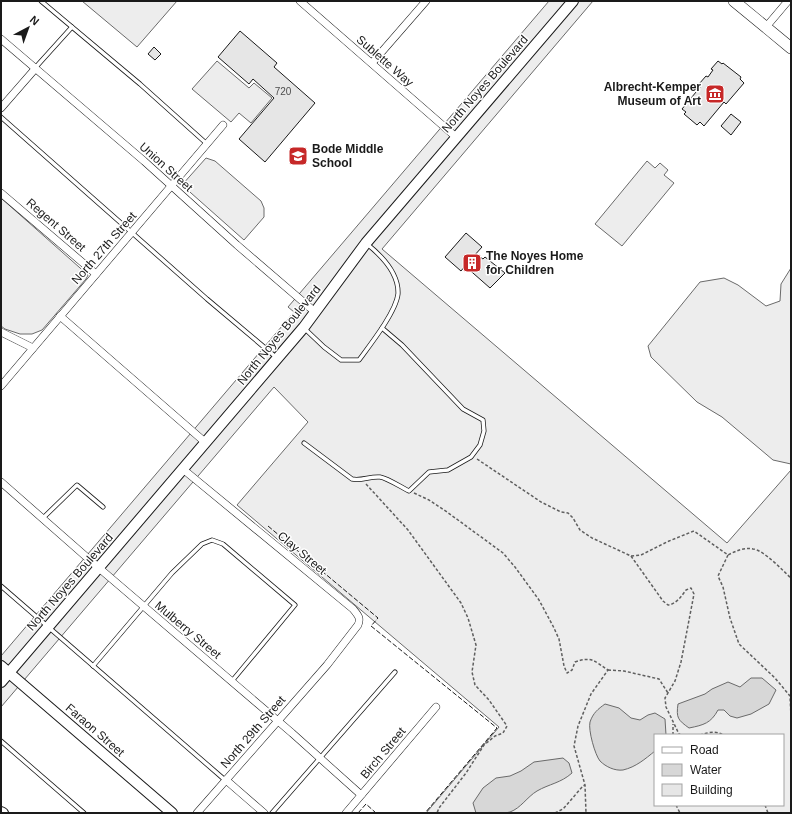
<svg xmlns="http://www.w3.org/2000/svg" width="792" height="814" font-family="Helvetica,sans-serif">
  <rect width="100%" height="100%" fill="#fff"/>
  <!-- built -->
  <g fill="#ededed" stroke="#6a6a6a" fill-rule="evenodd">
    <polygon points="82,1 177,1 137,47"/>
    <path d="M549,1H593L382,249L727,543L791,470V813H426L499,727L237,505L308,422L274,387L1,707V656L294,312L288,307ZM655,735H783V805H655Z"/>
    <polygon points="217,61 249,88 254,83 272,98 251,123 239,113 231,122 192,89"/>
    <polygon points="206,158 215,161 261,201 264,208 264,217 244,240 182,185"/>
    <polygon points="647,161 655,168 660,163 668,170 664,175 674,183 622,246 595,224"/>
    <polygon points="1,198 88,275 86,279 42,330 32,334 20,334 5,329 1,326"/>
    <polygon points="791,268 791,464 773,460 722,417 697,402 651,357 648,346 700,282 724,278 738,285 766,306 780,301 781,284"/>
  </g>
  <!-- water -->
  <g fill="#d7d7d7" stroke="#6a6a6a">
    <path d="M751,678H762L776,690L769,704L751,714L737,718L730,716L724,710H718C711,723 704,725 689,728C678,720 676,718 678,704L705,694L712,689L728,682L740,687Z"/>
    <path d="M605,704L619,708L631,718L640,720L648,715L655,713L665,719L666,735H655V751C645,759 636,767 623,770C615,771 606,767 600,761C595,755 588,730 590,722C593,713 598,709 605,704Z"/>
    <path d="M563,758L569,763L572,773C561,783 549,784 537,791C527,797 521,808 510,812C503,814 484,813 476,813L473,803L483,788L496,778L510,776L521,771L534,762Z"/>
  </g>
  <!-- building -->
  <g fill="#e6e6e6" stroke="#1a1a1a">
    <polygon points="240,31 277,63 274,67 315,103 265,162 239,139 274,98 253,79 249,84 218,57"/>
    <polygon points="154,47 161,54 155,60 148,54"/>
    <polygon points="718,61 722,64 723,63 741,77 740,79 744,83 726,104 724,102 704,126 700,122 697,125 684,114 686,112 682,109 701,86 699,84 706,76 708,77 713,70 711,69"/>
    <polygon points="731,114 741,122 731,135 721,126"/>
    <polygon points="466,233 482,247 473,257 477,260 480,257 483,259 485,257 505,273 490,288 465,266 461,271 445,257"/>
  </g>
  <g fill="none" stroke-linecap="round" stroke-linejoin="round">
    <!-- lane casing -->
    <g stroke="#1a1a1a" stroke-width="5">
      <g id="lane">
        <polyline points="41,1 140,84 207,144"/>
        <polyline points="35,68 72,27"/>
        <polyline points="1,117 207,299 277,358"/>
        <path d="M305,329L324,347L341,360H359C370,345 396,312 398,294C399,273 382,256 367,244"/>
        <path d="M304,443L352,479C362,481 370,476 380,477C387,478 401,487 409,491L429,472L448,470L471,457L480,445L484,431L483,420L463,409L402,345L382,328"/>
        <polyline points="42,519 77,485 103,507"/>
        <polyline points="1,586 225,780"/>
        <polyline points="93,666 172,573 202,544 212,540 223,544 295,605 232,681"/>
        <polyline points="1,741 84,813"/>
        <polyline points="272,813 395,672"/>
      </g>
    </g>
    <!-- street casing -->
    <g stroke="#1a1a1a" stroke-width="8">
      <g id="street">
        <polyline points="300,1 456,137"/>
        <polyline points="766,27 788,1"/>
        <polyline points="1,39 144,161 237,245 315,312"/>
        <polyline points="372,63 426,1"/>
        <polyline points="1,108 35,69"/>
        <polyline points="1,193 96,274"/>
        <polyline points="60,316 206,443"/>
        <polyline points="1,332 33,348"/>
        <polyline points="1,386 223,125"/>
        <path d="M184,470L353,609C358,615 361,618 358,625L327,665L197,813"/>
        <polyline points="1,482 99,568 292,733 359,793 362,794"/>
        <polyline points="226,780 264,813"/>
        <polyline points="346,813 436,707"/>
      </g>
    </g>
    <!-- secondary casing -->
    <g stroke="#1a1a1a" stroke-width="12">
      <g id="secondary">
        <polyline points="1,666 172,813"/>
        <polyline points="1,682 304,327 366,243 573,1"/>
        <polyline points="1,812 3,813"/>
      </g>
    </g>
    <!-- primary casing -->
    <g stroke="#1a1a1a" stroke-width="12">
      <polyline id="primary" points="734,1 791,48"/>
    </g>
    <!-- path -->
    <g stroke="#5f5f5f" stroke-width="1.5" stroke-dasharray="3 2" stroke-linecap="butt">
      <path d="M477,459L483,463L541,502L561,512L568,513L573,518L580,530L592,538L631,556L641,555L669,541L694,531L728,555C736,551 744,547 753,549C764,550 783,571 791,578"/>
      <polyline points="366,484 408,530 461,603 468,618 476,645 472,672 475,685 489,700 507,726 503,733 495,736 484,745 466,773 439,808 437,813"/>
      <path d="M414,493L429,500L447,512L503,553L515,567L539,600L553,626L559,639L564,666L567,673L572,670L575,662C592,656 594,661 608,670L591,694L578,726L574,746L585,785L586,813"/>
      <polyline points="728,555 718,576 723,587 730,618 739,644 775,678 790,696 791,716"/>
      <path d="M631,556L663,601L668,605C676,604 681,597 686,590L691,588L694,594L681,662L675,681L665,698L666,707L679,734L681,735"/>
      <polyline points="608,670 624,671 659,679 668,693"/>
      <polyline points="673,735 673,724"/>
      <path d="M700,735C707,733 716,730 723,735"/>
      <polyline points="676,805 680,813"/>
      <polyline points="765,805 768,813"/>
      <polyline points="555,813 563,809 583,786 585,785"/>
    </g>
    <!-- lane -->
    <use href="#lane" stroke="#fff" stroke-width="3.5"/>
    <!-- street -->
    <use href="#street" stroke="#fff" stroke-width="7"/>
    <!-- secondary -->
    <use href="#secondary" stroke="#fff" stroke-width="10"/>
    <!-- primary -->
    <use href="#primary" stroke="#fff" stroke-width="11"/>
    <!-- fence -->
    <g stroke="#1a1a1a" stroke-width="1" stroke-dasharray="5 2" stroke-linecap="butt">
      <polyline points="268,526 378,618 371,626 497,728 425,813"/>
      <polyline points="358,813 366,804 376,813"/>
    </g>
  </g>
  <!-- icons -->
  <defs>
    <g id="museum-square" transform="scale(1)"><rect x="-9" y="-9" width="18" height="18" rx="4" fill="#c62828" stroke="#fff"/><path d="M0-6L6-3V-2H-6V-3ZM-5-1h2V3h-2ZM-1-1h2V3h-2ZM3-1h2V3H3ZM-6 4H6V6H-6Z" fill="#fff"/></g>
    <g id="school-square" transform="scale(1)"><rect x="-9" y="-9" width="18" height="18" rx="4" fill="#c62828" stroke="#fff"/><path d="M0-5L7-2L0 1L-7-2ZM-4 1L0 2.5L4 1V4Q0 6-4 4Z" fill="#fff"/></g>
    <g id="building-square" transform="scale(1)"><rect x="-9" y="-9" width="18" height="18" rx="4" fill="#c62828" stroke="#fff"/><path d="M-4-6H4V6H1V3H-1V6H-4ZM-2.5-4.3h1.7v1.8h-1.7ZM.8-4.3h1.7v1.8H.8ZM-2.5-1h1.7V.8h-1.7ZM.8-1h1.7V.8H.8Z" fill="#fff"/></g>
  </defs>
  <g fill-rule="evenodd">
    <use href="#museum-square" x="715" y="94"/>
    <use href="#school-square" x="298" y="156"/>
    <use href="#building-square" x="472" y="263"/>
  </g>
  <g text-anchor="middle" dominant-baseline="central" stroke-width="3" stroke-linejoin="round" paint-order="stroke">
    <!-- number labels -->
    <g font-size="10" fill="#4d4d4d">
      <text x="283" y="91">720</text>
    </g>
    <!-- street labels -->
    <g font-size="12" fill="#1a1a1a" stroke="#fff">
      <text transform="translate(385 61) rotate(41)">Sublette Way</text>
      <text transform="translate(485 84) rotate(-49)">North Noyes Boulevard</text>
      <text transform="translate(166 167) rotate(42)">Union Street</text>
      <text transform="translate(56 225) rotate(41)">Regent Street</text>
      <text transform="translate(104 248) rotate(-49)">North 27th Street</text>
      <text transform="translate(279 335) rotate(-51)">North Noyes Boulevard</text>
      <text transform="translate(302 553) rotate(40)">Clay Street</text>
      <text transform="translate(70 582) rotate(-49)">North Noyes Boulevard</text>
      <text transform="translate(188 630) rotate(40)">Mulberry Street</text>
      <text transform="translate(95 730) rotate(41)">Faraon Street</text>
      <text transform="translate(253 732) rotate(-49)">North 29th Street</text>
      <text transform="translate(383 753) rotate(-50)">Birch Street</text>
    </g>
    <!-- poi labels -->
    <g font-size="12" font-weight="bold" fill="#1a1a1a" stroke="#fff" text-anchor="start">
      <text x="701" y="87" text-anchor="end">Albrecht-Kemper<tspan x="701" dy="14">Museum of Art</tspan></text>
      <text x="312" y="149">Bode Middle<tspan x="312" dy="14">School</tspan></text>
      <text x="486" y="256">The Noyes Home<tspan x="486" dy="14">for Children</tspan></text>
    </g>
  </g>
  <!-- border -->
  <rect width="792" height="814" fill="none" stroke="#1a1a1a" stroke-width="4"/>
  <!-- legend -->
  <rect x="654" y="734" width="130" height="72" fill="#ffffff" stroke="#a3a3a3"/>
  <rect x="662" y="747" width="20" height="6" fill="#ffffff" stroke="#a3a3a3"/>
  <text x="690" y="754" font-size="12" fill="#1a1a1a">Road</text>
  <rect x="662" y="764" width="20" height="12" fill="#d7d7d7" stroke="#a3a3a3"/>
  <text x="690" y="774" font-size="12" fill="#1a1a1a">Water</text>
  <rect x="662" y="784" width="20" height="12" fill="#e6e6e6" stroke="#a3a3a3"/>
  <text x="690" y="794" font-size="12" fill="#1a1a1a">Building</text>
  <!-- north arrow -->
  <g transform="translate(28 28) rotate(41)" stroke="#ffffff" stroke-width="3" paint-order="stroke">
  <path d="M0-3L7 15L0 10L-7 15Z" fill="#1a1a1a"/>
  <text y="-6" font-size="11" font-weight="bold" text-anchor="middle" fill="#1a1a1a">N</text>
  </g>
</svg>
